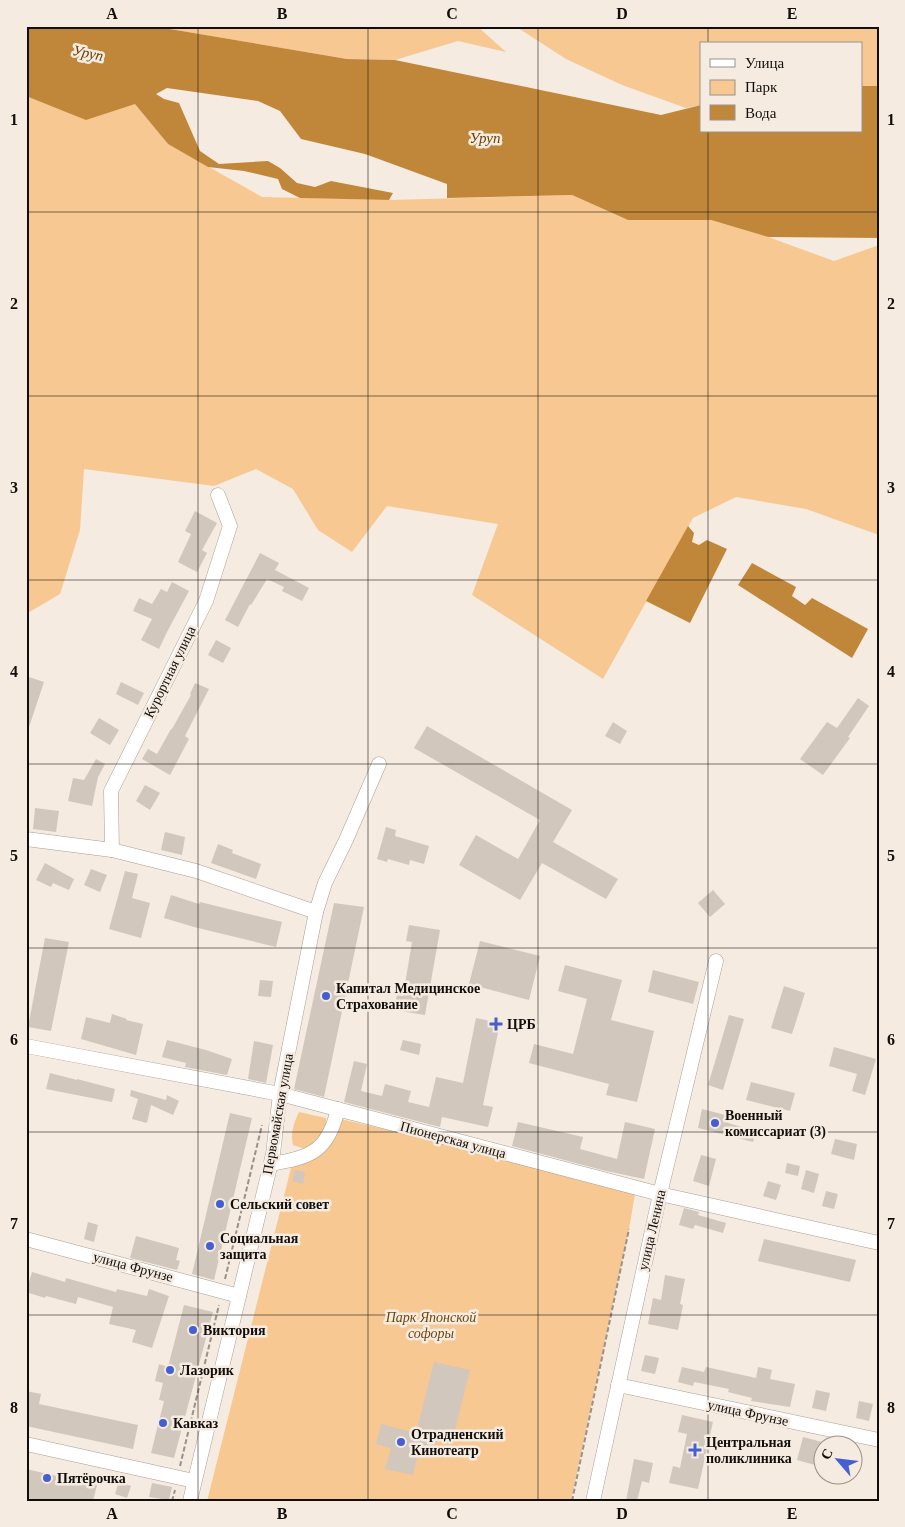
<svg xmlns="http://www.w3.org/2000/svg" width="905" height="1527" font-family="'Times New Roman',serif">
  <rect width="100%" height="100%" fill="#f5ebe1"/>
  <!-- green -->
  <g fill="#f7c891">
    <polygon points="152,26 477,26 506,52 458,41 395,60 347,59"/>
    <polygon points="515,26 879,26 879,86 861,86 861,44 701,44 701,105 686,108 622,85 566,59"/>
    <polygon points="26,96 86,119 133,101 168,144 262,197 389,200 572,195 628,220 711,220 768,237 834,261 879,245 879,535 806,509 736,497 693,518 603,679 472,595 498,524 387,506 352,552 318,530 293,489 256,469 214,486 84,469 80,530 60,594 26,614"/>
    <path d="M299,1112L326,1118C327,1135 319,1142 305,1149L293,1145C290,1132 294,1123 299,1112Z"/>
    <polygon points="336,1118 636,1188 629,1229 571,1501 207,1501 293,1160 307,1154"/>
  </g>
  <!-- water -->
  <g fill="#c0873b">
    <polygon points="26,26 152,26 347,59 395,60 661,115 701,105 701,131 861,131 861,86 879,86 879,238 768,237 711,220 628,220 572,195 447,198 447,184 365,154 301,139 280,111 258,101 167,88 156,94 164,99 179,103 200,151 219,164 268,161 280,168 297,183 315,187 331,181 393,193 389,200 300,198 282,189 278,179 244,171 208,167 168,144 135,104 86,120 26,96"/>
    <polygon points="688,526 694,533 692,542 699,545 707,540 727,549 690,623 646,601"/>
    <polygon points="752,563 796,587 792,596 805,605 812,598 868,629 852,658 738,585"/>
  </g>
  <!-- building -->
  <g fill="#d1c7bd">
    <polygon points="195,511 217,523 202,550 207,553 197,572 178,562 191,534 185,531"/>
    <polygon points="260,553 279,563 275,570 309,588 302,601 282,591 284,587 267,579 251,605 250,604 238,627 225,620"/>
    <polygon points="172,582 189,591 167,632 159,649 141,640 152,619 133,611 139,598 152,604 161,589 167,592"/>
    <polygon points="216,640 231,648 223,663 208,655"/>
    <polygon points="26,676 44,682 28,730 26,730"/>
    <polygon points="121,682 144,693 138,705 116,694"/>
    <polygon points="195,683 209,689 185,736 189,739 170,775 142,759 148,749 157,754 171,729 172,729 191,695 190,694"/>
    <polygon points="858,698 869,706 848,737 850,738 823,775 800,759 827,722 837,728"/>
    <polygon points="99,718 119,730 110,745 90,733"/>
    <polygon points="613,722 627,731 620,744 605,736"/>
    <polygon points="427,726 572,810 553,842 618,879 606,899 542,863 520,900 459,865 476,835 518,859 540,820 414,748"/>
    <polygon points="96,759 105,764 98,777 92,806 68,801 73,778 84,780"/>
    <polygon points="145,785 160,793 150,810 136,801"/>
    <polygon points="35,808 59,811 56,832 33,829"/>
    <polygon points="386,827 396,830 395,836 429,846 424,864 410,860 409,865 388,859 387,862 377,859"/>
    <polygon points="165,832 185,837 182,855 161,850"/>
    <polygon points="218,844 233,850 232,853 261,864 256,879 211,863"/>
    <polygon points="45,863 74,879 69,890 53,883 51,887 36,880"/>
    <polygon points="91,869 107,875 100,892 84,885"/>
    <polygon points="125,871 138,874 132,898 150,903 141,938 109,929"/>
    <polygon points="713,890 725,904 710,917 698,903"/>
    <polygon points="171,895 199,904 200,902 282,922 276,947 194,927 164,918"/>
    <polygon points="334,903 364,907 324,1097 294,1089"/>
    <polygon points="409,925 440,930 425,1015 394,1010 397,995 403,996 412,942 406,941"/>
    <polygon points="45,938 69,942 51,1031 28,1027"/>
    <polygon points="480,941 540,956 529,1000 469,984"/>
    <polygon points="565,965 622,980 611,1020 654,1031 637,1102 606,1095 609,1084 529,1063 534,1044 573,1054 587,999 558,991"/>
    <polygon points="653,970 699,982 693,1004 648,992"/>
    <polygon points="260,980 273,981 271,997 258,996"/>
    <polygon points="784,986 805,993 792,1034 771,1028"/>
    <polygon points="112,1014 127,1019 126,1020 143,1024 136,1055 81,1039 86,1017 110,1023"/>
    <polygon points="729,1015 744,1019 723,1090 708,1085"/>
    <polygon points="476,1018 500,1023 483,1105 493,1107 488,1127 442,1117 440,1127 344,1102 354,1061 367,1064 361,1091 382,1096 385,1084 411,1091 408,1102 429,1107 436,1077 463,1083"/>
    <polygon points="167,1040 206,1050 232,1059 227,1075 190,1068 185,1067 186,1063 162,1057"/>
    <polygon points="403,1040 421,1044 419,1055 400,1050"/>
    <polygon points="254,1041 273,1045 266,1083 248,1079"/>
    <polygon points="834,1047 876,1059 865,1095 852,1091 857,1074 829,1066"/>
    <polygon points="50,1073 77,1080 77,1079 115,1089 112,1102 46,1089"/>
    <polygon points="751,1082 795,1093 790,1111 746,1100"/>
    <polygon points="131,1090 166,1100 167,1095 179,1101 173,1115 151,1105 147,1123 132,1119 138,1099 130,1096"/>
    <polygon points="702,1109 729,1116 728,1123 756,1131 753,1142 698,1128"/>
    <polygon points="230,1113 252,1118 214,1280 192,1274"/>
    <polygon points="518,1122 583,1137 580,1149 617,1159 625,1122 655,1129 644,1179 602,1170 512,1146"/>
    <polygon points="835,1139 857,1144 854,1160 831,1154"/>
    <polygon points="701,1155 716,1159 709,1186 693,1181"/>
    <polygon points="787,1163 800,1166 798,1176 785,1173"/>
    <polygon points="295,1170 305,1172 303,1184 292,1181"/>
    <polygon points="806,1170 819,1174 814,1193 801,1189"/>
    <polygon points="768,1181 781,1185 776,1200 763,1196"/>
    <polygon points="826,1191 838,1194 834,1209 822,1206"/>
    <polygon points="684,1208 699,1212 698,1215 726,1223 723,1233 695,1225 693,1229 679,1225"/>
    <polygon points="88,1222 98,1225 94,1242 84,1239"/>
    <polygon points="136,1236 179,1248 176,1260 180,1261 177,1270 130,1258"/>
    <polygon points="764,1239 856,1260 850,1282 758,1261"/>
    <polygon points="32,1272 65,1282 66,1278 116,1292 117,1289 147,1296 149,1289 169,1296 152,1348 132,1342 136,1330 109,1324 113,1307 78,1297 76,1304 46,1296 45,1298 26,1292"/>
    <polygon points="665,1275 685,1279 680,1304 683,1305 678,1330 648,1324 653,1298 661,1300"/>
    <polygon points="184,1305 213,1312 174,1458 151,1453 164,1401 159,1400 163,1383 155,1381 159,1364 168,1367"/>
    <polygon points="645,1355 659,1358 655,1374 641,1371"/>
    <polygon points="434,1362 470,1370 452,1442 438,1438 435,1446 428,1444 424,1456 418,1455 413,1475 385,1469 391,1448 376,1444 381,1424 416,1433"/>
    <polygon points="682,1367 704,1372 706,1367 756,1378 758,1367 772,1370 770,1379 795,1384 790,1407 751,1401 752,1398 728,1392 729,1389 694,1382 693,1386 678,1382"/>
    <polygon points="816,1390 830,1393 826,1411 812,1408"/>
    <polygon points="26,1391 41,1394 39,1404 138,1425 133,1449 26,1426"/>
    <polygon points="859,1401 873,1404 869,1421 856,1418"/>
    <polygon points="682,1415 713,1422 698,1489 669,1483 673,1466 680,1468 687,1434 678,1432"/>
    <polygon points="803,1437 822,1442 822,1467 797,1460"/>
    <polygon points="634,1459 653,1463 649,1483 642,1481 637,1501 626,1501"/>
    <polygon points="26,1469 97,1485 93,1501 39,1501 26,1498"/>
    <polygon points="119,1481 131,1486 127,1498 115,1494"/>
    <polygon points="152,1483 172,1487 169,1500 149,1497"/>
  </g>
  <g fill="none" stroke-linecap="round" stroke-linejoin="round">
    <!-- minor casing -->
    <g stroke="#a89f95" stroke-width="15">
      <g id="minor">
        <polyline points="26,839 112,850 196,871 316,912"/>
        <polyline points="112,850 111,791 206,601 230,526 218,495"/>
        <polyline points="26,1046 280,1094 660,1194 879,1243"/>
        <path d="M271,1164C312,1157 328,1151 338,1109"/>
        <polyline points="26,1239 239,1296"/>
        <polyline points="618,1385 879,1440"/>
        <polyline points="26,1444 194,1481"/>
        <polyline points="190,1501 273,1154 280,1094 316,912 325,883 346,840 379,764"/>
        <polyline points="593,1501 660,1194 716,961"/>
      </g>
    </g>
    <!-- path -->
    <g stroke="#99918a" stroke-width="2" stroke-dasharray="5 2.5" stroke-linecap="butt">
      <polyline points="225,1279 262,1125"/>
      <polyline points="180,1466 219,1305"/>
      <polyline points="172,1501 175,1490"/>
      <polyline points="572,1501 629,1229"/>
    </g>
    <!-- minor -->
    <use href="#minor" stroke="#fff" stroke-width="14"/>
  </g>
  <!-- grid -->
  <path fill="none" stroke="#110e0b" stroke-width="1" stroke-opacity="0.55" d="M198,26V1501M368,26V1501M538,26V1501M708,26V44M708,131V1501M26,212H879M26,396H879M26,580H879M26,764H879M26,948H879M26,1132H879M26,1315H879"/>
  <!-- markers -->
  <g fill="#455fd2" stroke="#f5ebe1" stroke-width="2">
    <circle cx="326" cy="996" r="5"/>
    <path d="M493.5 1016.5h5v5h5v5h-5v5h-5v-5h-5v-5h5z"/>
    <circle cx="715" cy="1123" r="5"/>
    <circle cx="220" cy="1204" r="5"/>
    <circle cx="210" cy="1246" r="5"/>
    <circle cx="193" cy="1330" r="5"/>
    <circle cx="170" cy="1370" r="5"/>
    <circle cx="163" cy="1423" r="5"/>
    <circle cx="401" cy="1442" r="5"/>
    <path d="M692.5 1442.5h5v5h5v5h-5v5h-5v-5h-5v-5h5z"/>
    <circle cx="47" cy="1478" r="5"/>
  </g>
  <g text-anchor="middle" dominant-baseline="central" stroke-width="5" stroke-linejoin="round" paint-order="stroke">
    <!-- street labels -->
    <g font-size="14" fill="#110e0b" stroke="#f5ebe1">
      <text transform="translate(170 672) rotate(-64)">Курортная улица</text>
      <text transform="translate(278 1114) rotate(-80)">Первомайская улица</text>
      <text transform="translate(453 1140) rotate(15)">Пионерская улица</text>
      <text transform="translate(652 1230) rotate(-77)">улица Ленина</text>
      <text transform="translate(133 1267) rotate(15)">улица Фрунзе</text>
      <text transform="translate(748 1413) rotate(12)">улица Фрунзе</text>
    </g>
    <!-- poi labels -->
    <g font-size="14" font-weight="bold" fill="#110e0b" stroke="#f5ebe1" text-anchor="start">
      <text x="336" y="988">Капитал Медицинское<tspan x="336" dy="16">Страхование</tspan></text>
      <text x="507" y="1024">ЦРБ</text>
      <text x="725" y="1115">Военный<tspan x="725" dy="16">комиссариат (3)</tspan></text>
      <text x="230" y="1204">Сельский совет</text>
      <text x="220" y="1238">Социальная<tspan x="220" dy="16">защита</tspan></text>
      <text x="203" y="1330">Виктория</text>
      <text x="180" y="1370">Лазорик</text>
      <text x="173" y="1423">Кавказ</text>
      <text x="411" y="1434">Отрадненский<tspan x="411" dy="16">Кинотеатр</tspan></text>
      <text x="706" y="1442">Центральная<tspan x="706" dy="16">поликлиника</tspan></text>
      <text x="57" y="1478">Пятёрочка</text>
    </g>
    <!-- park labels -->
    <g font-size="14" font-style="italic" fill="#6f470d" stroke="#f5ebe1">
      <text x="431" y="1317">Парк Японской<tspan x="431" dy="16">софоры</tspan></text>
    </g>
    <!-- water labels -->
    <g font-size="15" font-style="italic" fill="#694204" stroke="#f5ebe1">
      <text transform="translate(88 53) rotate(12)">Уруп</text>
      <text x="485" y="138">Уруп</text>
    </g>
  </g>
  <!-- border -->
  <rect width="905" height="1527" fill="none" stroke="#f5ebe1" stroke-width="55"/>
  <!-- legend -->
  <rect x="700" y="42" width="162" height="90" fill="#f5ebe1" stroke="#9a938b"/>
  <rect x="710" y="59" width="25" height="8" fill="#ffffff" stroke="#9a938b"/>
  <text x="745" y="68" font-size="15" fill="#110e0b">Улица</text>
  <rect x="710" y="80" width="25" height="15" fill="#f7c891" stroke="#9a938b"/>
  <text x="745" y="92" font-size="15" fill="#110e0b">Парк</text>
  <rect x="710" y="105" width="25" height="15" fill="#c0873b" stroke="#9a938b"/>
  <text x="745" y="118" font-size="15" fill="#110e0b">Вода</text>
  <!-- north arrow -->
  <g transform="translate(838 1460) rotate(298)"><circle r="24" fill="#f5ebe1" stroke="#9a938b"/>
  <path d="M0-4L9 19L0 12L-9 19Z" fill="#455fd2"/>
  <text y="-8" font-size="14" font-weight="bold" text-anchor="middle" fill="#110e0b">С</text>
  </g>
  <rect x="28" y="28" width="850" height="1472" fill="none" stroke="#110e0b" stroke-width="2"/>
  <g font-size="16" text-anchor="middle" font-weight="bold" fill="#110e0b">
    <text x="112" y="19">A</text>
    <text x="282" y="19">B</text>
    <text x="452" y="19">C</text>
    <text x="622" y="19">D</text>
    <text x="792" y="19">E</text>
    <text x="14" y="125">1</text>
    <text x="891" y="125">1</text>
    <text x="14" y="309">2</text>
    <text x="891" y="309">2</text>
    <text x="14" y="493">3</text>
    <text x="891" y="493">3</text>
    <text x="14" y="677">4</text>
    <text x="891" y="677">4</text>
    <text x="14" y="861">5</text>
    <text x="891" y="861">5</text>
    <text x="14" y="1045">6</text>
    <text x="891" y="1045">6</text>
    <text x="14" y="1229">7</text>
    <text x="891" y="1229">7</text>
    <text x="14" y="1413">8</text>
    <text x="891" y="1413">8</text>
    <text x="112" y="1519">A</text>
    <text x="282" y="1519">B</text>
    <text x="452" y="1519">C</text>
    <text x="622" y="1519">D</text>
    <text x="792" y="1519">E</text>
  </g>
</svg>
